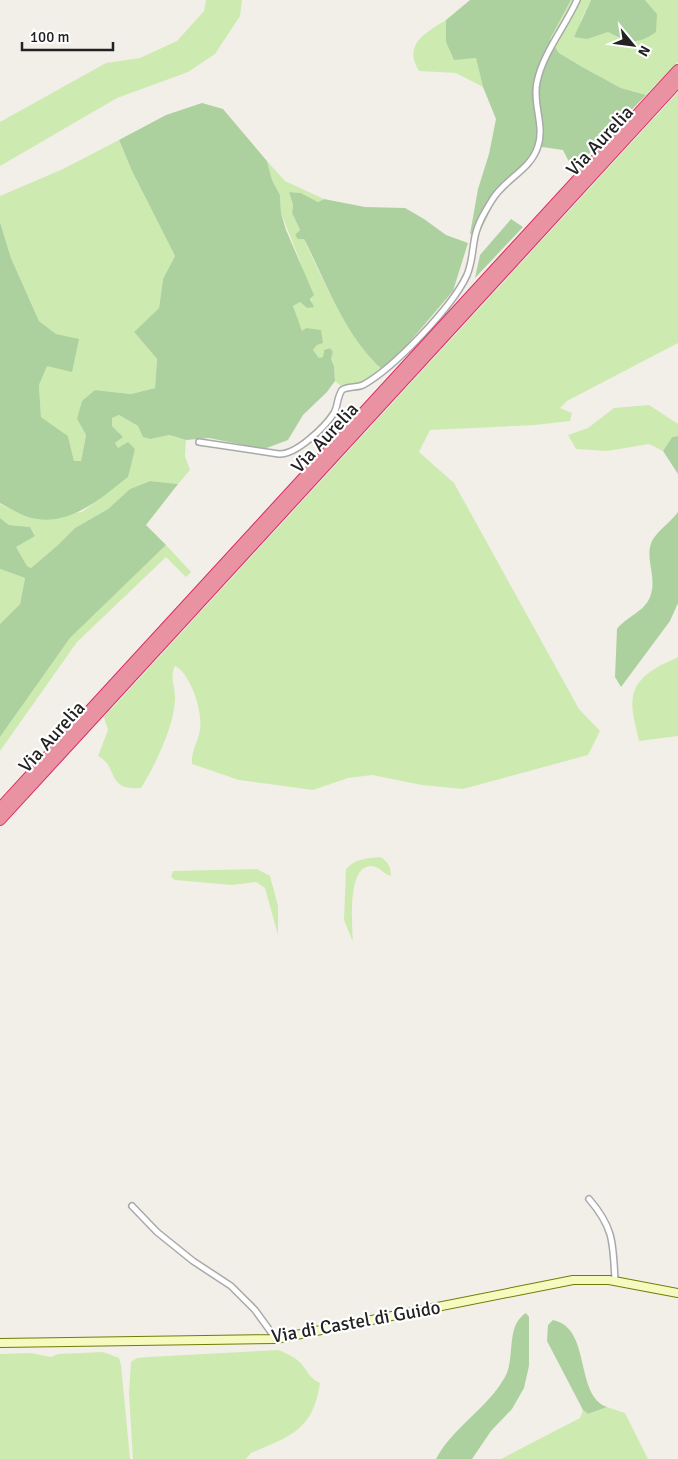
<svg xmlns="http://www.w3.org/2000/svg" width="678" height="1459" font-family="Signika,sans-serif">
  <rect width="100%" height="100%" fill="#f2efe9"/>
  <!-- grass -->
  <g fill="#cdebb0">
    <polygon points="206,0 242,0 240,16 215,54 188,72 117,98 0,166 0,122 106,63 140,58 177,41 204,11"/>
    <polygon points="571,0 591,0 581,20 588,39 608,32 628,42 657,14 645,0 678,0 678,62 646,95 621,88 584,68 559,53 550,39"/>
    <path d="M446,20L447,42L476,57L483,87L456,73L419,71C403,44 425,33 446,20Z"/>
    <path d="M678,92V343L567,401L560,408L572,413L570,421L535,425L430,430L419,452L454,483L579,709L600,731L588,755L463,789L422,785L372,775L348,778L313,790L239,780L192,764C191,751 198,742 200,730C203,712 191,674 175,666C169,678 176,688 175,700C174,726 155,766 141,788C105,791 119,766 98,756L108,730L104,717Z"/>
    <polygon points="119,140 132,171 175,256 163,279 159,308 134,332 157,359 155,388 131,394 95,390 77,419 86,435 81,461 74,461 68,436 41,417 39,385 56,334 39,321 11,258 0,222 0,196 63,169"/>
    <path d="M267,161L285,181L324,199L318,202L301,193L289,192L293,205L292,213C312,257 347,339 382,369L361,384L342,387L335,381L334,366L331,359L333,352L330,348L324,350L323,357L319,358L313,350L317,345L300,328L293,306L300,302L307,308L312,302L300,261L281,213L280,195L272,180Z"/>
    <polygon points="649,405 678,424 678,436 672,437 663,451 649,444 607,451 576,449 568,435 588,428 614,408"/>
    <polygon points="119,415 138,426 151,439 168,435 186,440 185,456 190,470 178,484 150,481 130,489 108,509 75,528 58,545 31,568 27,566 16,547 35,535 30,527 9,525 0,518 0,504 28,517 82,512 128,477 115,442 116,432 112,426 112,418"/>
    <polygon points="166,545 191,572 186,577 166,557 77,642 0,751 0,737 70,638"/>
    <polygon points="0,569 25,578 20,604 0,624"/>
    <path d="M678,657V736L639,741C632,709 623,688 656,668C663,663 671,661 678,657Z"/>
    <path d="M380,857C388,861 391,867 391,876C384,875 380,866 371,866C346,867 353,925 353,942L344,920L346,869C355,859 367,858 380,857Z"/>
    <polygon points="257,869 270,876 278,906 278,935 265,888 256,882 232,885 175,880 171,877 173,871"/>
    <path d="M279,1350C287,1354 298,1358 303,1366C310,1375 310,1378 320,1383C313,1430 291,1436 251,1453L246,1459H133L129,1393L131,1362L137,1358L148,1357Z"/>
    <polygon points="103,1352 119,1358 121,1365 130,1459 0,1459 0,1354 30,1353 51,1357 58,1354"/>
    <polygon points="607,1407 625,1413 648,1459 501,1459 580,1418 583,1410 588,1414"/>
  </g>
  <!-- forest -->
  <g fill="#add19e">
    <polygon points="470,0 571,0 550,39 559,53 584,68 621,88 646,95 581,162 569,162 563,150 535,146 527,162 500,190 478,236 470,234 478,189 489,154 496,119 483,87 476,58 454,60 446,42 446,20"/>
    <path d="M591,0H645L657,14L656,32C636,46 628,42 608,32L588,39L574,37Z"/>
    <path d="M202,103L223,109L267,161L272,180L280,195L281,213L286,230L314,295L310,299L314,307L307,308L300,302L293,306L302,331L306,328L321,330L323,343L317,345L313,350L319,358L323,357L324,350L330,348L333,352L331,359L334,366L335,381L327,392L303,415L288,440L264,449L209,438L186,440L169,435L151,439L143,437L138,426L119,415L112,418V426L123,437L115,443L118,448L128,442L135,449L128,477C100,499 67,529 28,517C19,514 9,508 0,503V222L11,258L39,321L56,334L79,339L72,372L47,366L39,385L41,417L68,436L74,461H81L86,435L77,419L82,401L95,390L131,394L155,388L157,359L134,332L159,308L163,279L175,256L132,171L119,140L166,115Z"/>
    <path d="M289,192L301,193L318,202L324,199L365,207L405,208L424,219L446,235L468,243L453,291L407,345L382,369C346,338 325,280 304,239H298L295,235L300,230L292,213L293,205Z"/>
    <polygon points="511,219 523,227 475,278 480,255"/>
    <polygon points="678,436 678,474 663,451 672,437"/>
    <polygon points="150,481 178,484 146,525 166,545 70,638 0,737 0,624 20,604 25,578 0,569 0,518 9,525 30,527 35,536 16,547 27,566 31,568 58,545 75,528 108,509 130,489"/>
    <path d="M678,512V603L670,621L621,687L615,677L617,629C626,617 644,612 650,597C658,578 644,558 652,541C657,531 671,522 678,512Z"/>
    <path d="M526,1313L529,1317V1366L524,1388L512,1409L491,1431L472,1459H436C453,1427 487,1409 505,1377C516,1357 505,1326 526,1313Z"/>
    <path d="M553,1320C592,1328 574,1395 607,1407L588,1414L583,1410L547,1341L548,1325Z"/>
  </g>
  <g fill="none" stroke-linecap="round" stroke-linejoin="round">
    <!-- street casing -->
    <g stroke="#a9a9a9" stroke-width="8">
      <g id="street">
        <path d="M199,442L279,454C296,455 325,427 334,413C338,406 337,397 342,390C348,386 356,388 363,385C394,368 453,306 467,275C472,263 472,253 474,242C476,226 484,213 492,200C504,179 531,170 538,146C545,125 532,103 537,82C543,53 565,27 577,0"/>
        <path d="M589,1199C614,1228 613,1243 615,1281"/>
        <polyline points="132,1206 157,1232 193,1261 231,1286 255,1310 276,1339"/>
      </g>
    </g>
    <!-- secondary casing -->
    <g stroke="#707d05" stroke-width="10">
      <polyline id="secondary" points="0,1343 276,1339 573,1280 609,1280 678,1293"/>
    </g>
    <!-- highway casing -->
    <g stroke="#dc2a67" stroke-width="12">
      <g id="highway">
        <polyline points="0,808 678,70"/>
        <polyline points="0,820 678,82"/>
      </g>
    </g>
    <!-- street -->
    <use href="#street" stroke="#fff" stroke-width="5"/>
    <!-- secondary -->
    <use href="#secondary" stroke="#f7fabf" stroke-width="8"/>
    <!-- highway -->
    <use href="#highway" stroke="#e892a2" stroke-width="10"/>
  </g>
  <g text-anchor="middle" dominant-baseline="central" stroke-width="4.5" stroke-linejoin="round" paint-order="stroke">
    <!-- street labels -->
    <g font-size="19" fill="#222" stroke="#fff">
      <text transform="translate(600 141) rotate(-47)">Via Aurelia</text>
      <text transform="translate(325 438) rotate(-47)">Via Aurelia</text>
      <text transform="translate(52 737) rotate(-48)">Via Aurelia</text>
      <text transform="translate(356 1322) rotate(-10)">Via di Castel di Guido</text>
    </g>
  </g>
  <!-- north arrow -->
  <g transform="translate(633 45) rotate(119)" stroke="#ffffff" stroke-width="4" paint-order="stroke">
  <path d="M0-4L9 19L0 12L-9 19Z" fill="#222222"/>
  <text y="-8" font-size="14" font-weight="bold" text-anchor="middle" fill="#222222">N</text>
  </g>
  <!-- scale -->
  <path d="M22 42v8h91v-8" fill="none" stroke="#222222" stroke-width="2.5"/>
  <text x="30" y="42" font-size="15" fill="#222222" stroke="#ffffff" stroke-width="4" paint-order="stroke">100 m</text>
</svg>
